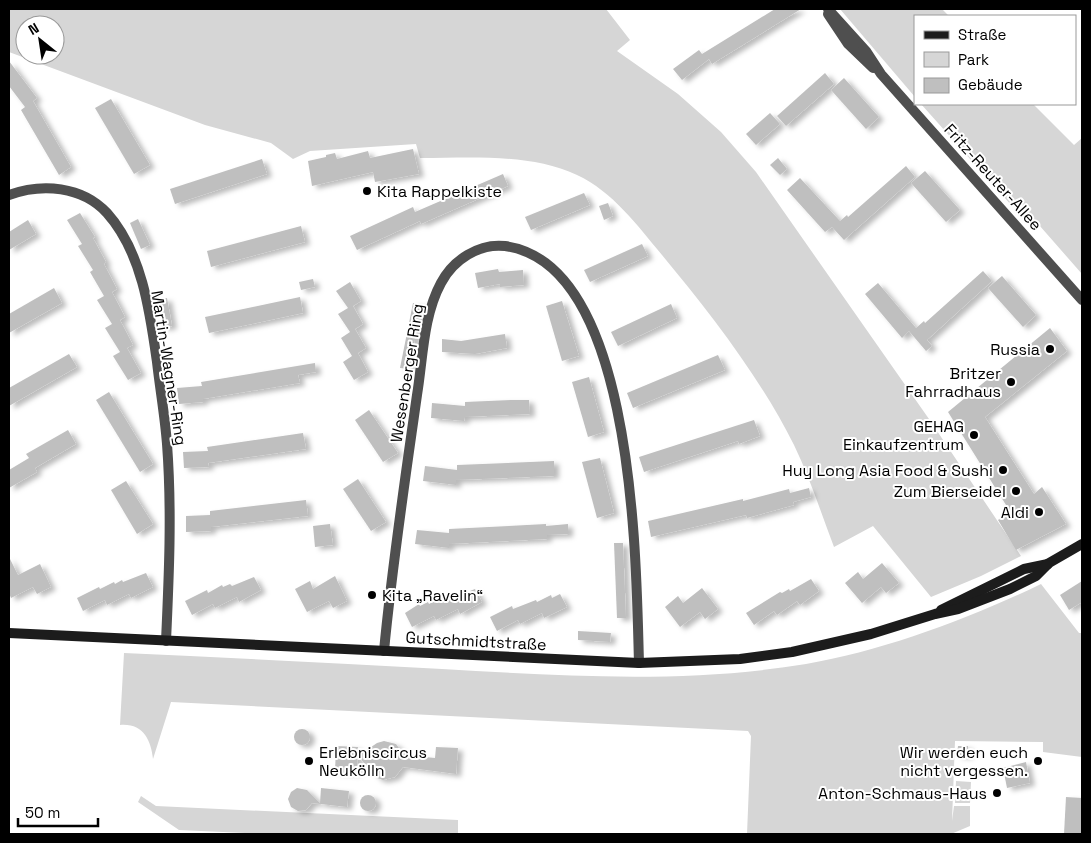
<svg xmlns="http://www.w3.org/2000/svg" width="1091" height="843" font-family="'Space Grotesk',sans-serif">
  <defs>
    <filter id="shadow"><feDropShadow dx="5" dy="3" stdDeviation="2.5" flood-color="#0004"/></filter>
  </defs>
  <rect width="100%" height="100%" fill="#fff"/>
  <!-- green -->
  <g fill="#d6d6d6" fill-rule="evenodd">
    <path d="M9,9H606L630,40L617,51L678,94L721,132L756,172L929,419L1021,556L981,576L931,597L873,526L834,547C821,513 810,478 794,445C760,377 710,313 662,255C637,225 613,192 577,175C530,153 471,158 420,158L416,144L310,151L293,159L271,143L205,125L9,52ZM25,25H55V55H25Z"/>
    <polygon points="840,9 942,9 949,16 915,16 915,97"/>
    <polygon points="921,104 1033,104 1074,145 1082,138 1082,274 1018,201 1012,206"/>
    <path d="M1041,584L1079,633H1082V757L1043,752V742L955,741L952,821L954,806H970V826L951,834H747L751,736L748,731L171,702L153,759C151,740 143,723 120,725L124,653C230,658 336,663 442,669C563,676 686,684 806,664C883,651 971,618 1041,584Z"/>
    <polygon points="956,781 971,782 970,803 955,803"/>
    <polygon points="141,796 156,806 458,820 458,834 267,834 179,830 138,802"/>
  </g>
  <!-- building -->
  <g fill="#bfbfbf" filter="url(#shadow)">
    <polygon points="775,9 801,9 712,64 709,59 682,80 673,69 699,50 702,54"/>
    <polygon points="9,61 37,98 33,101 71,167 59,175 21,110 25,107 9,86"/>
    <polygon points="825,73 834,84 786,126 777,116"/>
    <polygon points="844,78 879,117 866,129 831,90"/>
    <polygon points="111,99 150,165 134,174 95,108"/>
    <polygon points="770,113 780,124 756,145 746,134"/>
    <polygon points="413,149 419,174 375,182 373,172 312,186 308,161 326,157 326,155 335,153 337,159 368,151 370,158"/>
    <polygon points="778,158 787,169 780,175 770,165"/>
    <polygon points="262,159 267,174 175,204 170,189"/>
    <polygon points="906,166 915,177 844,240 832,227 825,232 787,190 800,178 840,221 847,215 848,217"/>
    <polygon points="925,171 960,210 946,222 911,183"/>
    <polygon points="503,174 508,186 421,224 420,221 357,250 350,236 413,207 415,212"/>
    <polygon points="584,193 590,205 531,230 525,217"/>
    <polygon points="608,203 613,216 604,220 599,206"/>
    <polygon points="80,213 95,237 93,238 106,262 104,264 117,289 112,292 125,317 120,320 133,345 127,348 141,373 128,380 113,356 120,352 105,328 112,324 97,300 104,296 90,272 93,270 78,246 82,244 67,220"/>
    <polygon points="138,219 150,245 141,249 130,223"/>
    <polygon points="28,220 36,234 9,250 9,232"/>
    <polygon points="301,226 305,242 211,267 207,251"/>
    <polygon points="642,244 648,256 590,282 584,270"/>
    <polygon points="498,269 499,272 523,270 524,285 500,287 500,284 478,288 475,273"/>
    <polygon points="983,271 992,281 927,340 932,346 926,351 909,331 902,338 865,294 878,283 916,328 924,321 925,323"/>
    <polygon points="1002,276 1036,315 1023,327 988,288"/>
    <polygon points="313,279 315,287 301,290 299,282"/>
    <polygon points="350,282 361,301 353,306 363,324 355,329 366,348 358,353 368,372 354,380 343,362 352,356 341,338 350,332 338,314 348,308 336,291"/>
    <polygon points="54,288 62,303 9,333 9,314"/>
    <polygon points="300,297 303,313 209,333 205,317"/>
    <polygon points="167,298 172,326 163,328 158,300"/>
    <polygon points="562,301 579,356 562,361 546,306"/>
    <polygon points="413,303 422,304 409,369 400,368"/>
    <polygon points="671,304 677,318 618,346 611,332"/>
    <polygon points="1050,328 1067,351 985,417 1034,494 1042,487 1066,524 1016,550 998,520 1007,513 1003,506 1006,505 948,412"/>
    <polygon points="505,334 507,348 475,354 442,352 442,339 461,341"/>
    <polygon points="69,354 77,367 9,406 9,388"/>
    <polygon points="718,355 725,370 633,408 627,393"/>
    <polygon points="315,363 316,372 298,375 300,383 203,399 203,402 179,404 177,388 202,386 201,382"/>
    <polygon points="589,377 604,432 588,437 572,382"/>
    <polygon points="109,392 153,464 140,472 96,400"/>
    <polygon points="511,400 529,400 530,414 465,417 464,421 431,418 432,403 465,406 465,402"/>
    <polygon points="369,410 398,453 383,462 355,420"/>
    <polygon points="754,420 760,436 739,444 738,441 644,472 639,457"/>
    <polygon points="68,430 76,444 35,468 37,472 9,488 9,470 29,458 26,454"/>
    <polygon points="303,433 306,449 208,463 209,467 184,468 183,452 208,451 207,447"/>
    <polygon points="600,458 614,513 597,518 582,462"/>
    <polygon points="554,461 554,476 456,480 456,485 423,481 425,466 457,470 457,465"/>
    <polygon points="358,479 386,522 371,531 343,489"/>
    <polygon points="126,481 153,524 137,534 111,490"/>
    <polygon points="809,488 811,497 793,502 794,505 747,518 746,515 651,537 648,521 743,499 743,501 789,489 790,493"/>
    <polygon points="306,500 308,516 211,527 211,531 186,532 186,516 210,515 210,511"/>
    <polygon points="330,524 333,545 315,547 313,526"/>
    <polygon points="546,524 546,526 568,524 568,534 547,535 547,539 449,544 449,548 415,544 417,530 449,533 449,529"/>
    <polygon points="614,543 623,543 626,618 617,618"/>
    <polygon points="9,557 18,575 40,564 51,587 37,594 33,587 11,598 9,593"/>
    <polygon points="882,563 899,583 886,593 881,587 862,603 845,583 858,572 863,579"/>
    <polygon points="146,573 153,587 131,598 129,594 107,605 105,600 83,611 77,598 99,587 100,589 114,582 115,584 122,580 123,582"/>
    <polygon points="335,576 347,601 333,608 329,601 307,612 295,589 310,581 313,589"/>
    <polygon points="254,577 261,590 239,602 237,597 215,608 213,604 192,615 185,601 207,590 208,593 222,585 223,587 230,584 232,586"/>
    <polygon points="811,579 819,591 800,605 797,601 777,615 774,611 754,625 746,613 780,592 782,593 789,589 790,591"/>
    <polygon points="1082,581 1082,602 1069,610 1060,595"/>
    <polygon points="702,588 718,609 705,619 700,612 680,627 665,607 678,596 683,603"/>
    <polygon points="475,589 482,602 460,614 458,609 436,620 434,616 412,627 405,613 419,604 420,606 428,602 429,604 442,597 444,599 451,596 452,598"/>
    <polygon points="560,594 567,607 544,618 542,613 520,624 518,620 497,631 490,617 512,606 513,609 536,600 537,602 551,595 552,598"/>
    <polygon points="578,631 611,633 610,642 578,640"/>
    <circle cx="302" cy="737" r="8"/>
    <polygon points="384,741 396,744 404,755 435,758 436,747 458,748 456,774 403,767 395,777 383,780 377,778 358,756 377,743"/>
    <polygon points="336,746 358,747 357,773 335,772"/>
    <polygon points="958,746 968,746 968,756 957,755"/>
    <polygon points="1026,762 1030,783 1007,788 1003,768"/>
    <polygon points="297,788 307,790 320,803 321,788 349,791 347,807 312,803 306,810 298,811 291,807 288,799 291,792"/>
    <circle cx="368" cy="803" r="8"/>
    <polygon points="1066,797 1082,798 1082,834 1064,834"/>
  </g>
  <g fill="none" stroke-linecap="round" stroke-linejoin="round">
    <!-- street -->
    <g stroke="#4f4f4f" stroke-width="10">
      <polyline points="828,9 866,51 881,74 1082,300"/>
      <polyline points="828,14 848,44 873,68"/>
      <path d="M9,195C42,183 82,186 107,213C142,252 150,312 157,362C160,389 165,417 167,444C172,510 169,576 166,641"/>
      <path d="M384,651C392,566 405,480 417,395C423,359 423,316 441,283C453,260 479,243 505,246C636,264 636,564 639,663"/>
    </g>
    <!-- secondary -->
    <g stroke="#1c1c1c" stroke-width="10">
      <polyline points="941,610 1024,569 1048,564"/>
      <polyline points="9,633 639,663 740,659 792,652 871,634 935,614 958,609 1010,589 1036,576 1049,563 1082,544"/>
    </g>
  </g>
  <!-- markers -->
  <g fill="#000" stroke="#fff" stroke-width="2">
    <circle cx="367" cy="191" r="5"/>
    <circle cx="1050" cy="349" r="5"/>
    <circle cx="1011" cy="382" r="5"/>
    <circle cx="974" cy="435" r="5"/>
    <circle cx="1003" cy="470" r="5"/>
    <circle cx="1016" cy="491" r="5"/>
    <circle cx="1039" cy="512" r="5"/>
    <circle cx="372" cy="595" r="5"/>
    <circle cx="309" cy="761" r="5"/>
    <circle cx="1038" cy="761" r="5"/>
    <circle cx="997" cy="793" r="5"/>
  </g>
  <g text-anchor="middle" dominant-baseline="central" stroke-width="4" stroke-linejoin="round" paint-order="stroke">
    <!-- street labels -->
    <g font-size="16" fill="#000" stroke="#fff">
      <text transform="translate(993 177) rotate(48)">Fritz-Reuter-Allee</text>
      <text transform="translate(169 368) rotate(81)">Martin-Wagner-Ring</text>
      <text transform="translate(407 373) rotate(-81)">Wesenberger Ring</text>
      <text transform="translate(476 641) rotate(3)">Gutschmidtstraße</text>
    </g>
    <!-- poi labels -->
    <g font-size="16" fill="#000" stroke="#fff" text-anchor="end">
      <text x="377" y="191" text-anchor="start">Kita Rappelkiste</text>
      <text x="1040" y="349">Russia</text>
      <text x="1001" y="373">Britzer<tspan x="1001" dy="18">Fahrradhaus</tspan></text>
      <text x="964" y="426">GEHAG<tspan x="964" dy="18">Einkaufzentrum</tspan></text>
      <text x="993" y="470">Huy Long Asia Food &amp; Sushi</text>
      <text x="1006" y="491">Zum Bierseidel</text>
      <text x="1029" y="512">Aldi</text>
      <text x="382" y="595" text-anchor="start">Kita „Ravelin“</text>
      <text x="319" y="752" text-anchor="start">Erlebniscircus<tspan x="319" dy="18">Neukölln</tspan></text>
      <text x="1028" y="752">Wir werden euch<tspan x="1028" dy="18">nicht vergessen.</tspan></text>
      <text x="987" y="793">Anton-Schmaus-Haus</text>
    </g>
  </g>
  <!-- border -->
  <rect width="1091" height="843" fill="none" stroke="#000000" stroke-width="20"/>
  <!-- legend -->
  <rect x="914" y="15" width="162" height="90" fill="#ffffff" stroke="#999999"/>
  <rect x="924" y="31" width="25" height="8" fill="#1c1c1c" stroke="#999999"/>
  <text x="958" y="40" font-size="15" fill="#000000">Straße</text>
  <rect x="924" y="52" width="25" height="15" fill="#d6d6d6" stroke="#999999"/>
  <text x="958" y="65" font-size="15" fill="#000000">Park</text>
  <rect x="924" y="78" width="25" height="15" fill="#bfbfbf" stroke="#999999"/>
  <text x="958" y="90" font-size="15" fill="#000000">Gebäude</text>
  <!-- north arrow -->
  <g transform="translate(40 40) rotate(330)"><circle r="24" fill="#ffffff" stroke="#999999"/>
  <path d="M0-4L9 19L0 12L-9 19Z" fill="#000000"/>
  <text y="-8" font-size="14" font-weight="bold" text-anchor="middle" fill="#000000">N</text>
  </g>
  <!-- scale -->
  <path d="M18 818v8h80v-8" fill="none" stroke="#000000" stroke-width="2.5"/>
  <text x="25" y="818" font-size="15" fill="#000000" stroke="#ffffff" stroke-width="4" paint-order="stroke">50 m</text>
</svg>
